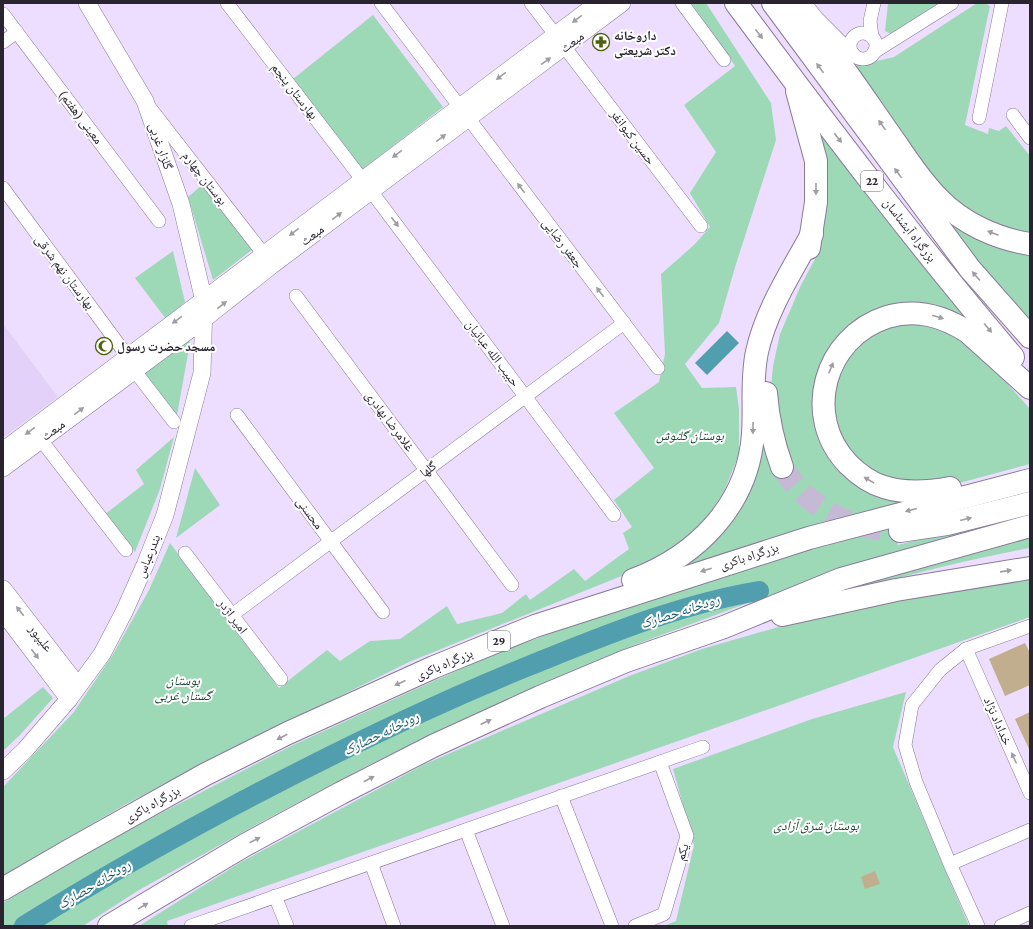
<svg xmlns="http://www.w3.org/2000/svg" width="1033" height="929" font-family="'Crimson Pro','Noto Naskh Arabic',serif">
  <rect width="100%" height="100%" fill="#eddeff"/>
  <!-- built -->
  <polygon fill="#e3d1f9" points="3,324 58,397 3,438"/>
  <!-- green -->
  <g fill="#9ed9b7">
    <polygon points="691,3 706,3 771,103 776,140 736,264 719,323 685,364 702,388 736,387 739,409 739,454 723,494 698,531 661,560 409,662 211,760 126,804 3,876 3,787 73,713 112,656 148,592 170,543 279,688 327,650 340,661 370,641 400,639 447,606 457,624 502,613 526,594 530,600 574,569 585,581 629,549 623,533 632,527 614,500 654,468 614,413 659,382 665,354 661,274 694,245 710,227 690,193 716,152 684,105 735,66"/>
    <polygon points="888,3 940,3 891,34 885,31"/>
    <polygon points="977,3 985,3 990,6 965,125 988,134 989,128 999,131 1006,126 1030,156 1030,239 962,213 846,68 894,57"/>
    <polygon points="373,15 443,107 362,170 293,79"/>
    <polygon points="817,128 988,344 933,311 839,344 829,446 910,496 982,483 654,576 729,516 766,348 761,401 771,387 773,366 780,334 801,285 815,259 822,222"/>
    <polygon points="202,185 253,249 213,280 188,197"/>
    <polygon points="917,186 1030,248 1030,327"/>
    <polygon points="173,251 185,302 166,319 135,278"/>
    <polygon points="925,319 953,333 989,363 1030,409 1030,464 952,485 899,487 844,453 828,389 866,331"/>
    <polygon points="188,338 190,343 177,415 143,374"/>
    <polygon points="174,437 160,489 135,552 104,515 144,484 136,470"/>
    <polygon points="195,468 220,505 176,538"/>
    <polygon points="1030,489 1030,498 894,526 898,545 1004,518 1005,523 874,560 745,604 640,643 532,689 367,766 263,821 139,890 83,926 3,926 3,903 78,856 291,746 493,654 672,590 844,536"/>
    <path d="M1030,535V548C954,562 881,582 807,604L845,587Z"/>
    <polygon points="1030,575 1030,617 167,921 168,926 139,926 241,862 425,764 629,676 702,649 806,619 868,604"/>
    <polygon points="43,687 53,698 20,735 3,751 3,719"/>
    <polygon points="906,692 893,747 969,926 664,926 676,921 694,845 673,769 812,719"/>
  </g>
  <!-- water -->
  <polygon fill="#519eaf" points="727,331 739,343 707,375 695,363"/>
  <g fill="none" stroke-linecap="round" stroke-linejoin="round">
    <!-- river -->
    <path stroke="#519eaf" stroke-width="20" d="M24,926C89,885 155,848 222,812C323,758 425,708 531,665C606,635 680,604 759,591"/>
  </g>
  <!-- building -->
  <g fill="#c1ae8f">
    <polygon points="1025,643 1030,653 1030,685 1005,696 989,659"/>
    <polygon points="1030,712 1030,751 1015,719"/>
    <polygon points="875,871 880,884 865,889 861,877"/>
  </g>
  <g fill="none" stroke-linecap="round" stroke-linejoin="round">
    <!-- trunk-tunnel -->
    <path stroke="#c6b9d6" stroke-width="22" stroke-dasharray="22 11" stroke-linecap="butt" d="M782,467C808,509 852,530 900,531"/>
    <!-- minor casing -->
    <g stroke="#887a98" stroke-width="14">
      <g id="minor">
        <polyline points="227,3 371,191 614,515"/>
        <polyline points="381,3 658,368"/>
        <polyline points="531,3 701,226"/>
        <polyline points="682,3 724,60"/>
        <polyline points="805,3 816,17 854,55"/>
        <polyline points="3,14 159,221"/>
        <circle cx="863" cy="46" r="13"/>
        <polyline points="872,37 870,21 874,3"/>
        <polyline points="3,42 17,32"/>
        <polyline points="874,52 952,3"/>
        <polyline points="151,109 269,261"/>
        <polyline points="1013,115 1030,138"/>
        <polyline points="979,118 1002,3"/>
        <polyline points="3,188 128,357 134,370 174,422"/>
        <polyline points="296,296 512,585"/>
        <polyline points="237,415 383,612"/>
        <polyline points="41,440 126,550"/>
        <polyline points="185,553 281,679"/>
        <polyline points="232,615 624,323"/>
        <polyline points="966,649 1030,793"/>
        <polyline points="561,796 612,926"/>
        <polyline points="466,830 503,926"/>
        <polyline points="371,863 394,926"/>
        <polyline points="950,864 1030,830"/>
        <polyline points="275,896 287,926"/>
        <polyline points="191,926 703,747"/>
        <polyline points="635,926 664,914 687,836 660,762"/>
        <polyline points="978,926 950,864 916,782 905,745 912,705 940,670 966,649 1030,626"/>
        <polyline points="1001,926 1030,913"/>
      </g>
    </g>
    <!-- tertiary casing -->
    <g stroke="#887a98" stroke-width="18">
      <g id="tertiary">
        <polyline points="3,451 598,3"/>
        <polyline points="3,468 204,319 272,265 622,3"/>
        <polyline points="3,589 78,686"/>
        <polyline points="3,612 69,699"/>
        <polyline points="3,771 25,750 69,699 102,654 124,612 145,565 165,515 202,373 204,301 181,204 145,101 87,3"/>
      </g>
    </g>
    <!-- trunk casing -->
    <g stroke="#887a98" stroke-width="24">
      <g id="trunk">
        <path d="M736,3C825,123 916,243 1013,357"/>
        <polyline points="773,3 970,269 1030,337"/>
        <path d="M790,7C833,46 864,99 898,146C910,164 923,183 939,199C962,223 997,239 1030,244"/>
        <polyline points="797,91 816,161 816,202 809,248"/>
        <path d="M766,393C768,419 773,442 782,467"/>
        <path d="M950,488C928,492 906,494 884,487C870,483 858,474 848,464C802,416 824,337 887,317C917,308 943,316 968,332L1030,388"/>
        <polyline points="900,531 947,524 1030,503"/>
        <path d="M633,580C697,556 748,505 753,434C755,407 751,379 757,352C766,310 792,271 812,234"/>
        <polyline points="782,615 896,590 1030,568"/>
        <polyline points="3,889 70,850 204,775 288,733 434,667 535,626 809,538 1030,480"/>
        <polyline points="109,926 245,845 341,793 433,746 540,697 626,661 724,627 841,579 1030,526"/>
      </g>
    </g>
    <!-- minor -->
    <use href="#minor" stroke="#fff" stroke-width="13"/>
    <!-- tertiary -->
    <use href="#tertiary" stroke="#fff" stroke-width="17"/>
    <!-- trunk -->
    <use href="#trunk" stroke="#fff" stroke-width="22"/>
  </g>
  <!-- one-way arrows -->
  <defs><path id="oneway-solid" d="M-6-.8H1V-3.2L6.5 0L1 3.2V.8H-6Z"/></defs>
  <g fill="#9f9ca2">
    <use href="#oneway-solid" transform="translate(577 19) rotate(143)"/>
    <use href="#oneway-solid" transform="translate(759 34) rotate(53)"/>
    <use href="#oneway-solid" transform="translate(546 61) rotate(-36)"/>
    <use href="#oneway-solid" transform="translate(820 68) rotate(-126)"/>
    <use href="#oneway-solid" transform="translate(501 76) rotate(143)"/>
    <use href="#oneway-solid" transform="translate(882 125) rotate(-125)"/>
    <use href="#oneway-solid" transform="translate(441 138) rotate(-37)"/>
    <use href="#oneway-solid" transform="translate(838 138) rotate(52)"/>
    <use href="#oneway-solid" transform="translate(397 154) rotate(143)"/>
    <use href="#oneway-solid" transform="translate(898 173) rotate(-126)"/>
    <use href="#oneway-solid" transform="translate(521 188) rotate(-127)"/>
    <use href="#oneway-solid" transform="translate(816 189) rotate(90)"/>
    <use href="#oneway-solid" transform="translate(337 216) rotate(-37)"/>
    <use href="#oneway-solid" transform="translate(395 222) rotate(53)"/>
    <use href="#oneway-solid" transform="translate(294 232) rotate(143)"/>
    <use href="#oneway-solid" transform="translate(993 233) rotate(-159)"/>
    <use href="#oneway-solid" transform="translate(976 276) rotate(-131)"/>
    <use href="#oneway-solid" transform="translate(600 292) rotate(-127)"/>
    <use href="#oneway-solid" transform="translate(222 305) rotate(-38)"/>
    <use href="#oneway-solid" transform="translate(938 317) rotate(17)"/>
    <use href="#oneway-solid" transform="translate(177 320) rotate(144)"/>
    <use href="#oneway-solid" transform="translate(988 328) rotate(50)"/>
    <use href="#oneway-solid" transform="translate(831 368) rotate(-68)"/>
    <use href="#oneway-solid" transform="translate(79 411) rotate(-37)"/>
    <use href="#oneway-solid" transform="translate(753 428) rotate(91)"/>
    <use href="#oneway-solid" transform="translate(30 431) rotate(143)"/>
    <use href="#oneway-solid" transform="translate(869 480) rotate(-149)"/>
    <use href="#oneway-solid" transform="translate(911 510) rotate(166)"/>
    <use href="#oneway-solid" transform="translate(966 519) rotate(-14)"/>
    <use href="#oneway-solid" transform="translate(706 570) rotate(162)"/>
    <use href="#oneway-solid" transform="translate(1006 571) rotate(-8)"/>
    <use href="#oneway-solid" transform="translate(20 611) rotate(-128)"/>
    <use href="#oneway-solid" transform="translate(35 654) rotate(53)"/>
    <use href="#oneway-solid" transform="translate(400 683) rotate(155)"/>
    <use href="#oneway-solid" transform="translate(486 722) rotate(-25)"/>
    <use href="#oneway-solid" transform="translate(282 737) rotate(153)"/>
    <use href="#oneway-solid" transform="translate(1014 758) rotate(-114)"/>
    <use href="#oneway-solid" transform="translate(369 779) rotate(-27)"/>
    <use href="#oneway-solid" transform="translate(255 840) rotate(-28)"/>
    <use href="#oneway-solid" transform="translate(143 906) rotate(-31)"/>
  </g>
  <!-- icons -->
  <defs>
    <g id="pharmacy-ring" transform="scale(0.9)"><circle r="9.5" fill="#fff" stroke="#4e620d" stroke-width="1.5"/><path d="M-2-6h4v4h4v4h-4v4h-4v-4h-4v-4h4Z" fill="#4e620d"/></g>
    <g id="mosque-ring" transform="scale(0.9)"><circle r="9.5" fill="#fff" stroke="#4e620d" stroke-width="1.5"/><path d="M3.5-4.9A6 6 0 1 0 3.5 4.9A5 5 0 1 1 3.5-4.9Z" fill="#4e620d"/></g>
  </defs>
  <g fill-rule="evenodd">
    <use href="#pharmacy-ring" x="601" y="42"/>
    <use href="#mosque-ring" x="104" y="346"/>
  </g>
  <g text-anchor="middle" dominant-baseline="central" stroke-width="4" stroke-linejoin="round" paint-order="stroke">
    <!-- shield labels -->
    <g fill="#fff" stroke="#6a666e" stroke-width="1">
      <rect x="861" y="171" width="22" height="20" rx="3"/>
      <rect x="488" y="631" width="22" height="20" rx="3"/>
    </g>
    <g font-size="12" font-weight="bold" fill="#2a2430">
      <text x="872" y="181">22</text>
      <text x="499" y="641">29</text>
    </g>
    <!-- poi labels -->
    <g font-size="13" font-weight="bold" fill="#2a2430" stroke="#fff" text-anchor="start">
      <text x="614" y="35">داروخانه<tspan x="614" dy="15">دکتر شریعتی</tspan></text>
      <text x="117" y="346">مسجد حضرت رسول</text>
    </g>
    <!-- street labels -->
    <g font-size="13" fill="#2a2430" stroke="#fff">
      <text transform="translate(572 42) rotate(-37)">مبعث</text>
      <text transform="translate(295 91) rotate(52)">بهارستان پنجم</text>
      <text transform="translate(81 117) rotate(53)">معینی (هفتم)</text>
      <text transform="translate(633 137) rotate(53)">حسین کیوانفر</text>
      <text transform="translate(161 146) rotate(71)">گلزار غربی</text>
      <text transform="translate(205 178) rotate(52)">بوستان چهارم</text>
      <text transform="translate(910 230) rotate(52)">بزرگراه آبشناسان</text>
      <text transform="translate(312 235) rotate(-37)">مبعث</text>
      <text transform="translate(563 243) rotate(53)">جعفر رضایی</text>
      <text transform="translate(65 272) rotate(53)">بهارستان نهم شرقی</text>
      <text transform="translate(493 353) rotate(53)">حبیب الله عبائیان</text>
      <text transform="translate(390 421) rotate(53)">غلامرضا بهادری</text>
      <text transform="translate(53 430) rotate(-37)">مبعث</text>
      <text transform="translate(428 469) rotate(-37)">گلها</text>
      <text transform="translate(310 513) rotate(54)">محسنی</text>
      <text transform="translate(148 556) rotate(-68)">بندرعباس</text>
      <text transform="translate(749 556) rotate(-18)">بزرگراه باکری</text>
      <text transform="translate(233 616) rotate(53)">امیر اژدر</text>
      <text transform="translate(41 638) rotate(52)">علیپور</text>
      <text transform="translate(444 664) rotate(-23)">بزرگراه باکری</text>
      <text transform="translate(998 721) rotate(66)">خداداد نژاد</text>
      <text transform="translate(152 804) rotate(-29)">بزرگراه باکری</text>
      <text transform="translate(682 852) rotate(-74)">یکم</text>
    </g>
    <!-- park labels -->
    <g font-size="13" font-style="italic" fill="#13442d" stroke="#fff">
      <text x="690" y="435">بوستان گلنوش</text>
      <text x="183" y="680">بوستان<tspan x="183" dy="15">گستان غربی</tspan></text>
      <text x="816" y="825">بوستان شرق آزادی</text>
    </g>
    <!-- water labels -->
    <g font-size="14" font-style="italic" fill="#185866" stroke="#fff">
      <text transform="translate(680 611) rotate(-18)">رودخانه حصارک</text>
      <text transform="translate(381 733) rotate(-26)">رودخانه حصارک</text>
      <text transform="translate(94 884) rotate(-31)">رودخانه حصارک</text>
    </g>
  </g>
  <!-- border -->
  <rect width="1033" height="929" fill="none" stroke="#2a2430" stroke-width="8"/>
</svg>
